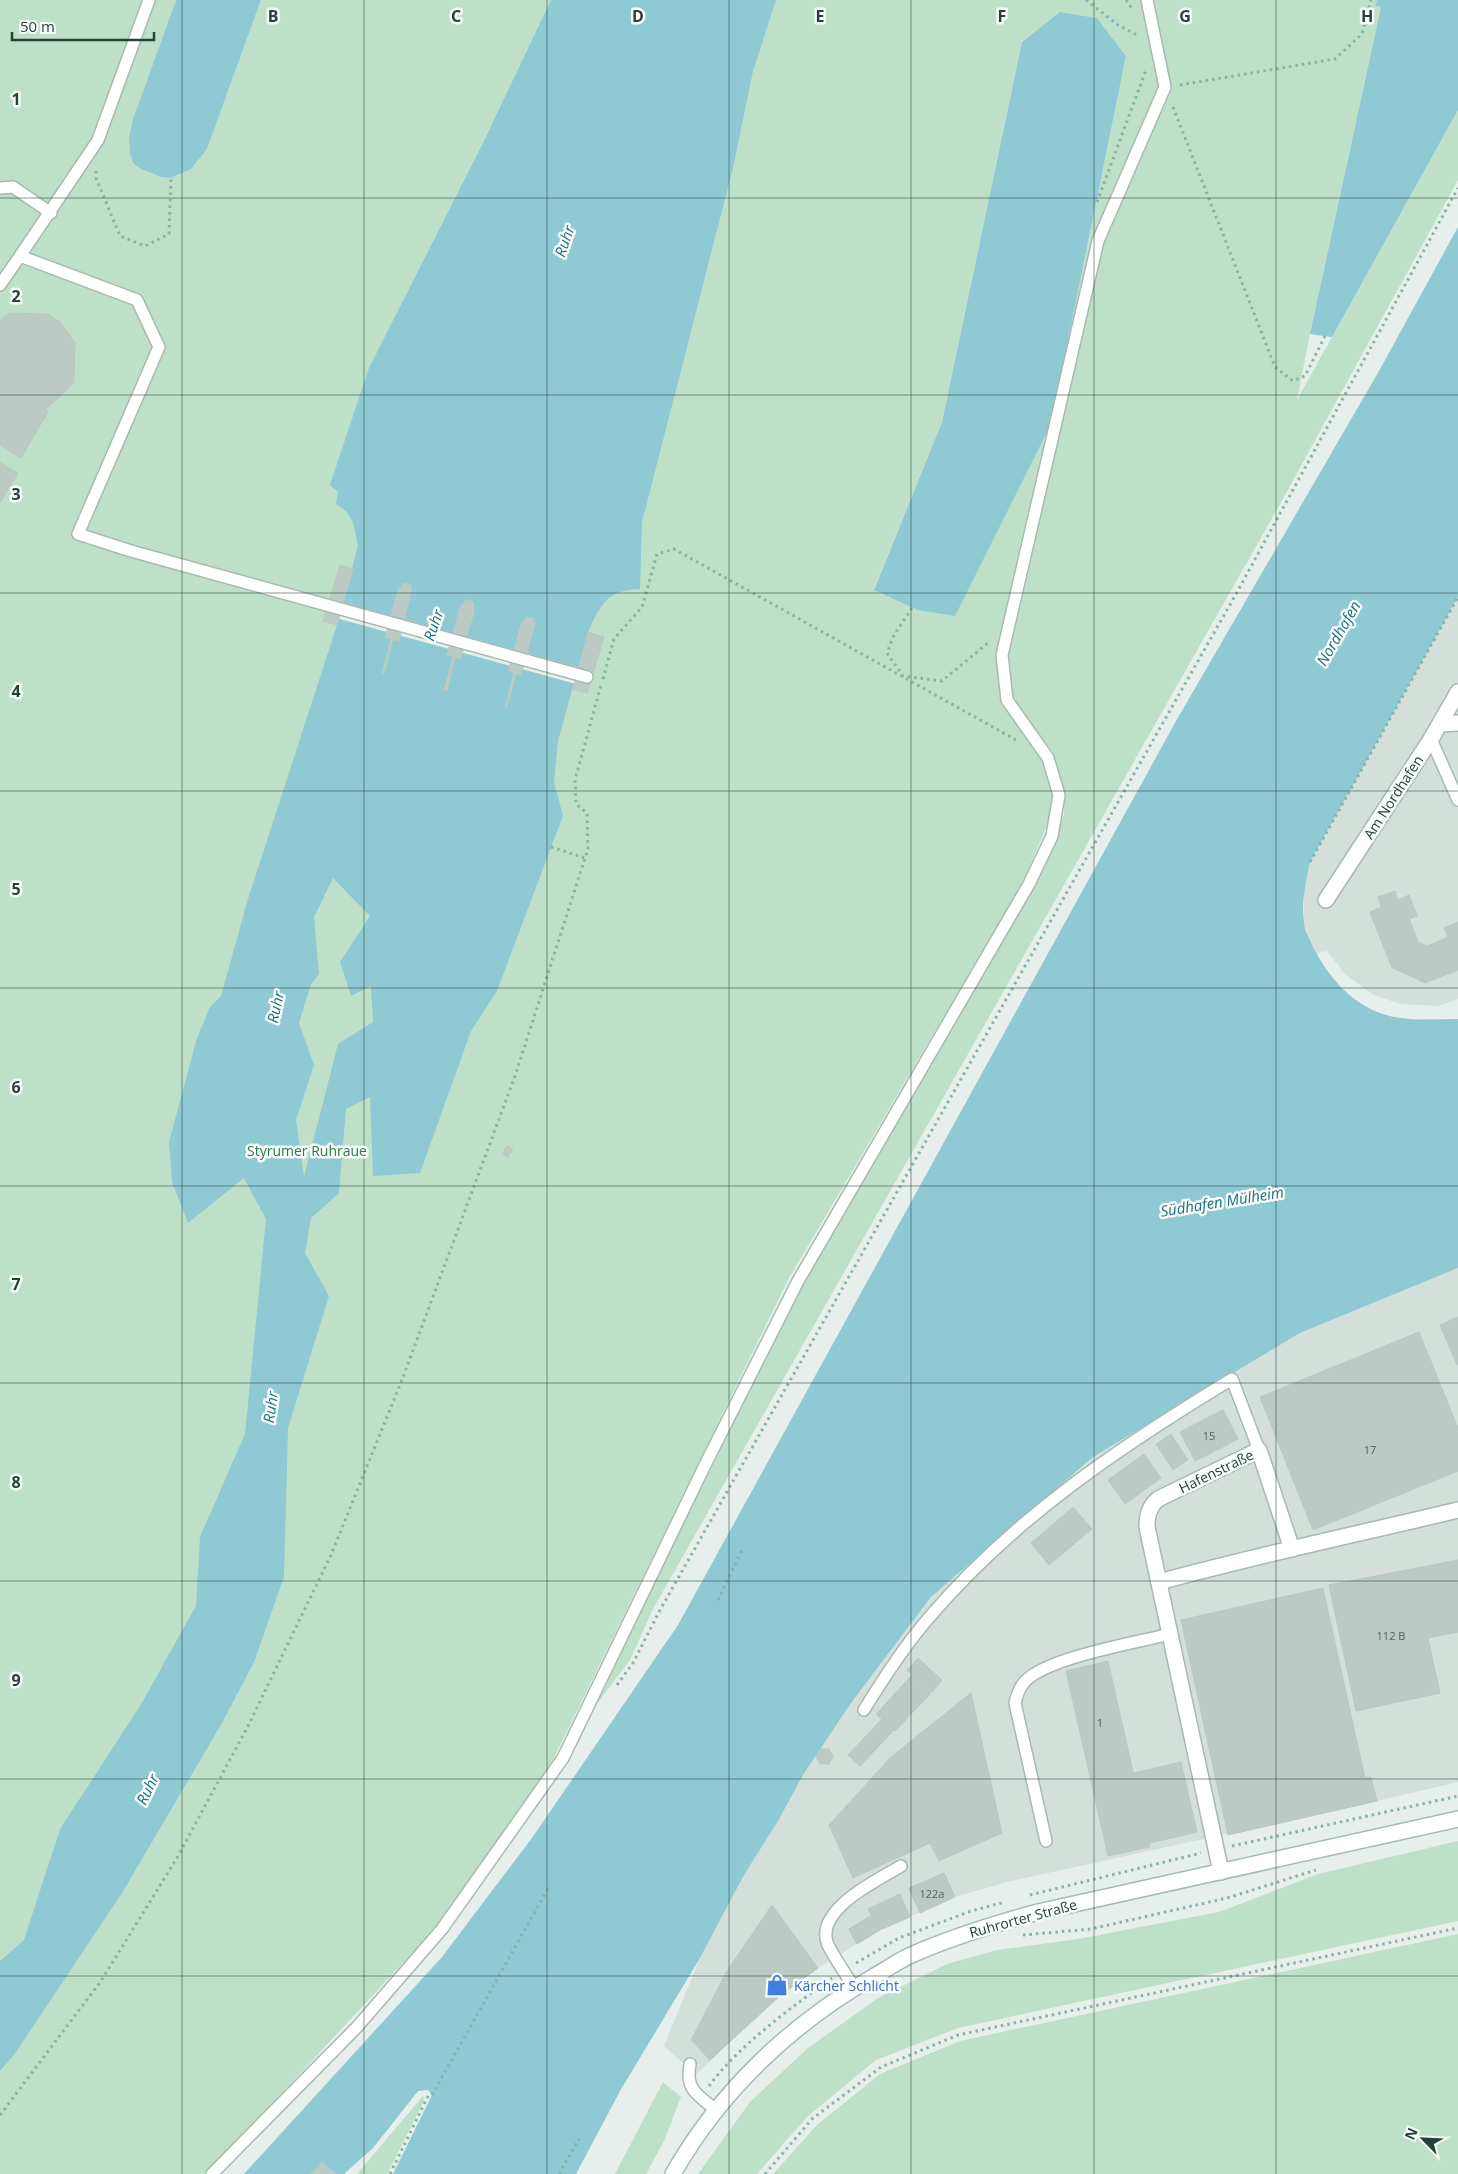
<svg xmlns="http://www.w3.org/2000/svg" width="1458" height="2174" font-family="'Open Sans',sans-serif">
  <rect width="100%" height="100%" fill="#e6efeb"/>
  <!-- built -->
  <g fill="#d4dfda">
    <polygon points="1458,597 1458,999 1438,1006 1400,1004 1372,994 1345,974 1327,951 1316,953 1304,924 1304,890 1310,862"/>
    <polygon points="1458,1268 1458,1782 1377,1801 1007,1882 955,1897 880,1930 818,1968 781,1995 745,2027 696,2075 664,2046 700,1958 744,1875 778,1821 803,1775 851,1703 931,1597 1093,1457 1300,1333"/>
  </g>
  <!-- green -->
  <g fill="#bfe0c8" fill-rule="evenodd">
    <path d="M0,0H176L134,116L141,169L161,177L171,178L179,175L207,149L261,0H1377L1375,6L1381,7L1310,334L1297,400L1458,110V180L1279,506L653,1609L630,1660L590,1713L801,1287L1045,867L1064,815L1063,789L1022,884L789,1278L551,1764L439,1924L221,2159L204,2174H0ZM1060,12L1097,18L1126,56L1051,424L874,589L942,422L1022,42Z"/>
    <polygon points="1458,1841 1458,1921 958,2028 876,2060 808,2116 757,2174 698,2174 750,2102 808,2048 878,1998 947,1964 997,1950 1078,1939 1219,1912 1318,1874"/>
    <polygon points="1458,1934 1458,2174 773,2174 817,2125 880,2074 960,2041"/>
    <polygon points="663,2082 681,2097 664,2141 646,2174 615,2174"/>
    <polygon points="423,2096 424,2101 387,2174 357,2174"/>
  </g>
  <!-- water -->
  <g fill="#8ec9d4" fill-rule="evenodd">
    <polygon points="176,0 261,0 207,149 191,169 171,178 161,177 141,169 133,163 130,153 129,137 134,116"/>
    <path d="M551,0H776L753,71L733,168L642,522L640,589C607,590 601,604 588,632L558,741L554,782L563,816L497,991L471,1031L420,1173L373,1176L370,1097L346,1109L339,1193L311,1218L305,1253L329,1296L288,1428L284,1577L254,1662L222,1723L122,1893L14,2055L0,2071V1961L24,1940L60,1829L140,1706L196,1606L200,1537L245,1434L266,1219L244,1178L188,1223L172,1182L169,1142L197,1038L210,1007L221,996L248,899L337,625L358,546L353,522L346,511L336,504L338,492L330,485L369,368L483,143ZM404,583L410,584L412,589L405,618L391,614L398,591ZM466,600L472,601L474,603V612L467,636L454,632L460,608ZM527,617L533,618L535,623L527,653L514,648L521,624ZM333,878L370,916L340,962L351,996L371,986L373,1022L338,1044L304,1177L296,1120L314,1065L299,1023L311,984L319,974L314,917Z"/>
    <polygon points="1377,0 1458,0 1458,110 1332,337 1310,334 1381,7 1375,6"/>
    <polygon points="1060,12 1097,18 1126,56 1051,424 955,616 918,610 874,590 942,422 1022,42"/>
    <path d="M1458,227V597L1310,862C1306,882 1301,902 1304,922C1304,928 1308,935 1310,940C1324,972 1349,1003 1383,1014C1407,1022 1433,1019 1458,1019V1268L1300,1333L1093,1457L931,1597L851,1703L803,1775L778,1821L744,1875L700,1958L620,2091L576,2174H393L432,2095L428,2090L418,2091L373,2148L344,2174H244L442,1957L532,1838L678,1625L1176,721L1379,371Z"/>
  </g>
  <!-- pier -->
  <polygon fill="#e6efeb" points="341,602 580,668 576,684 336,618"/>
  <!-- building -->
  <g fill="#bbcac4" stroke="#b8c9c2">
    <polygon points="8,313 48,314 61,323 75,343 74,383 45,410 48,412 21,458 0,445 0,321"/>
    <polygon points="0,462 18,473 0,503"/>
    <polygon points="340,565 353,569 337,625 323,621"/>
    <polygon points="404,583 410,584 412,589 399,641 385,638 398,590"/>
    <polygon points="466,600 472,601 474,606 461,659 447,655 460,608"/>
    <polygon points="527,617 533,618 535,623 521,675 508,671 521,624"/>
    <polygon points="588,632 604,637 587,693 573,689"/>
    <polygon points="391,639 393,640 384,674 382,673"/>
    <polygon points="453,657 455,657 447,691 444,690"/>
    <polygon points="514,673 516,674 507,707 505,707"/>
    <polygon points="1395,891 1400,905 1383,911 1378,897"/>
    <polygon points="1409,895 1417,916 1409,919 1405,908 1382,917 1404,973 1392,968 1370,912 1382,907 1383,911 1400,905 1398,900"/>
    <polygon points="1405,908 1418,942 1427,946 1458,933 1458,958 1411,976 1404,973 1382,917"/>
    <polygon points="1458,922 1458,933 1448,937 1444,928"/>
    <polygon points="1458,958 1458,970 1425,983 1411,976"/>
    <polygon points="507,1146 513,1149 508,1157 502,1154"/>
    <polygon points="1458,1317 1458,1364 1457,1365 1440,1325"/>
    <polygon points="1419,1332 1458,1428 1458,1471 1313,1530 1260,1397"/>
    <polygon points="1223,1410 1238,1439 1195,1461 1180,1432"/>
    <polygon points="1171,1434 1188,1460 1173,1470 1156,1444"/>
    <polygon points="1144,1454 1161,1478 1125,1504 1108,1480"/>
    <polygon points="1073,1507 1092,1529 1049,1565 1031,1543"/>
    <polygon points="1458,1560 1458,1632 1428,1638 1440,1693 1356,1711 1329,1585"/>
    <polygon points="1323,1588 1365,1778 1371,1777 1377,1801 1228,1835 1181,1620"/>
    <polygon points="918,1658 942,1680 932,1692 907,1670"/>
    <polygon points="1108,1661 1150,1847 1108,1856 1066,1671"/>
    <polygon points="912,1675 931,1693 895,1731 876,1714"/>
    <polygon points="971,1693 1002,1833 939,1861 930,1843 853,1878 829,1825 891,1757"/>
    <polygon points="882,1719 894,1730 860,1766 848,1755"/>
    <polygon points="820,1749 829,1749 833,1757 829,1764 820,1764 816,1757"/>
    <polygon points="1181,1762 1197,1832 1150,1843 1134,1773"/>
    <polygon points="944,1873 955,1897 920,1913 909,1888"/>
    <polygon points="900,1894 910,1917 880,1930 857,1944 849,1929 872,1915 868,1909"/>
    <polygon points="772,1905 818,1968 781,1995 710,2060 691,2040 727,1971"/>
    <polygon points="322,2162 336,2174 311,2174"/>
  </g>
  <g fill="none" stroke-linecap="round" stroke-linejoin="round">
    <!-- service casing -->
    <g stroke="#a8b8b2" stroke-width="14">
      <g id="service">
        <polyline points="149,0 98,140 20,256 137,300 159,347 78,534 131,551 587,677"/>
        <polyline points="0,188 13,187 51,213"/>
        <polyline points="0,285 20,256"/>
        <polyline points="1431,739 1458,800"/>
        <path d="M864,1710C883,1679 903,1648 927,1620C1011,1520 1121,1446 1232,1379L1259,1450"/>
        <path d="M1046,1841L1015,1703C1018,1692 1021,1683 1030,1677C1058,1656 1134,1643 1170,1634"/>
        <path d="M854,1988C846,1974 835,1959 828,1945C813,1910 878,1880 901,1866"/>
        <path d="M690,2064C685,2089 697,2095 715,2109"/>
        <polyline points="212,2174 357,2027 442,1929 563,1758 706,1463 798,1281 1029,884 1052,836 1059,795 1048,758 1007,700 1002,655 1098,241 1165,87 1147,0"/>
      </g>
    </g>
    <!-- minor casing -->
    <g stroke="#a8b8b2" stroke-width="18">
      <g id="minor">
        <polyline points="1440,724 1458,723"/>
        <polyline points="1326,900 1431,739 1458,692"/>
        <path d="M1159,1582C1258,1555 1358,1534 1458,1510"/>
        <path d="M1221,1872L1147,1527C1147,1515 1149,1507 1158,1499L1259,1450L1292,1549"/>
      </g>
    </g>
    <!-- secondary casing -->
    <g stroke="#a4bbb3" stroke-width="18">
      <path id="secondary" d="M673,2174C720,2091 791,2024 873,1977C885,1970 897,1962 909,1956C951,1937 994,1924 1038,1912L1458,1819"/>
    </g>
    <!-- path -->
    <g stroke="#86b3a5" stroke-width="3" stroke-dasharray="2.5 4" stroke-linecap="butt">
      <polyline points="1086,0 1118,25 1139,36"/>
      <polyline points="1126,0 1133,10"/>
      <polyline points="1180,85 1335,59 1362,34 1371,0"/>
      <polyline points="1173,107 1275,367 1293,381 1305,376 1325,336"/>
      <polyline points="96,171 96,178 120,236 145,246 169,234 171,178"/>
      <polyline points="1097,202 1146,70"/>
      <polyline points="912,608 894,635 887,653 903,676 942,681 989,642"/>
      <polyline points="603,679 614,639 642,607 657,554 674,549 1016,740"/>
      <polyline points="551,847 585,858"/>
      <polyline points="1310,862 1458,597"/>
      <polyline points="718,1600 742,1550"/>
      <polyline points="617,1685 633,1663 660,1610 1236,594 1458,188"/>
      <polyline points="1232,1846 1458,1796"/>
      <polyline points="1030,1895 1201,1853"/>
      <polyline points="1023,1935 1091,1929 1227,1898 1316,1870"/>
      <polyline points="856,1963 899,1938 971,1911 1005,1902"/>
      <path d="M709,2086C738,2046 792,2007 832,1978"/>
      <polyline points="432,2095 550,1885"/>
      <polyline points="0,2115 101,1981 177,1858 248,1726 331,1555 402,1380 515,1076 588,849 587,813 576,804 575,780 601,685"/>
      <polyline points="390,2174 429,2094"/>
      <polyline points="559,2174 579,2139"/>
      <polyline points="765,2174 812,2119 881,2067 958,2035 1458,1928"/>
    </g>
    <!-- service -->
    <use href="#service" stroke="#fff" stroke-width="11"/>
    <!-- minor -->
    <use href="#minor" stroke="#fff" stroke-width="15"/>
    <!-- secondary -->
    <use href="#secondary" stroke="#fff" stroke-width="15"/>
  </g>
  <!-- grid -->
  <path fill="none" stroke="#24423a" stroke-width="1" stroke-opacity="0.55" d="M182,0V2174M364,0V2174M547,0V2174M729,0V2174M911,0V2174M1094,0V2174M1276,0V2174M0,198H1458M0,395H1458M0,593H1458M0,791H1458M0,988H1458M0,1186H1458M0,1383H1458M0,1581H1458M0,1779H1458M0,1976H1458"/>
  <!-- icons -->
  <defs>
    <g id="shop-bare" transform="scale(1.725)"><path d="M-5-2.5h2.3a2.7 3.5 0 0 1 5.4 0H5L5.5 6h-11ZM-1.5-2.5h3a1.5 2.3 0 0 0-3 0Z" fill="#3f7fe0" stroke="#f7fbf9" stroke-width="2.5" paint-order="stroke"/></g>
  </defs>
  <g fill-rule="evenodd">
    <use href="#shop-bare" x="777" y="1985"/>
  </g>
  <g text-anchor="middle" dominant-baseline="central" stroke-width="5" stroke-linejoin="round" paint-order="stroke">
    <!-- number labels -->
    <g font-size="11" fill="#4a645c">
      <text x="1209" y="1435">15</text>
      <text x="1370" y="1449">17</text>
      <text x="1391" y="1635">112 B</text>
      <text x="1100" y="1722">1</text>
      <text x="932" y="1893">122a</text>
    </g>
    <!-- street labels -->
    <g font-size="14" fill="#24423a" stroke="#f7fbf9">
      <text transform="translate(1393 797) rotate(-57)">Am Nordhafen</text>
      <text transform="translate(1216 1471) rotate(-26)">Hafenstraße</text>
      <text transform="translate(1023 1918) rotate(-15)">Ruhrorter Straße</text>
    </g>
    <!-- park labels -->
    <g font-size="14" fill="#2d7a4b" stroke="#f7fbf9">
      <text x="307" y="1150">Styrumer Ruhraue</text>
    </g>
    <!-- shop labels -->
    <g font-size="14" fill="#366cbe" stroke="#f7fbf9" text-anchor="start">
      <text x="794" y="1985">Kärcher Schlicht</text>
    </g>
    <!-- water labels -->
    <g font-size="15" font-style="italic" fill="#1c6f80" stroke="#f7fbf9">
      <text transform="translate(564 241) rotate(-71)">Ruhr</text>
      <text transform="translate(433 625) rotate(-71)">Ruhr</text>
      <text transform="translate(1338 633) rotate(-60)">Nordhafen</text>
      <text transform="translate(275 1007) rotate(-78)">Ruhr</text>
      <text transform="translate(1222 1201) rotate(-9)">Südhafen Mülheim</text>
      <text transform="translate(270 1407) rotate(-82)">Ruhr</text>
      <text transform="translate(147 1789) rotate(-64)">Ruhr</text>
    </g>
  </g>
  <g font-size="16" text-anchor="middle" font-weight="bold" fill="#24423a" stroke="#f7fbf9" stroke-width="5" stroke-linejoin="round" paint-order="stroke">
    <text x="273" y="22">B</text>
    <text x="456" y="22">C</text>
    <text x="638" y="22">D</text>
    <text x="820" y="22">E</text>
    <text x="1002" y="22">F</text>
    <text x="1185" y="22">G</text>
    <text x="1367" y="22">H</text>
    <text x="16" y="105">1</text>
    <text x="16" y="302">2</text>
    <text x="16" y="500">3</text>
    <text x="16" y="697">4</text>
    <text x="16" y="895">5</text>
    <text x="16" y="1093">6</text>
    <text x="16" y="1290">7</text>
    <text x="16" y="1488">8</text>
    <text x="16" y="1686">9</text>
  </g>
  <!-- north arrow -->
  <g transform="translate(1423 2139) rotate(294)" stroke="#f7fbf9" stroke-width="4" paint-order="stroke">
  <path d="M0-4L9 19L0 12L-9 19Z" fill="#24423a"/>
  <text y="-8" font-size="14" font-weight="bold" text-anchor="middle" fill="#24423a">N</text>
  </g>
  <!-- scale -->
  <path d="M12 32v8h142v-8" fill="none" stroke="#24423a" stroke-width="2.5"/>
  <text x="20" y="32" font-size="15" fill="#24423a" stroke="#f7fbf9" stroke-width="4" paint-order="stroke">50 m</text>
</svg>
